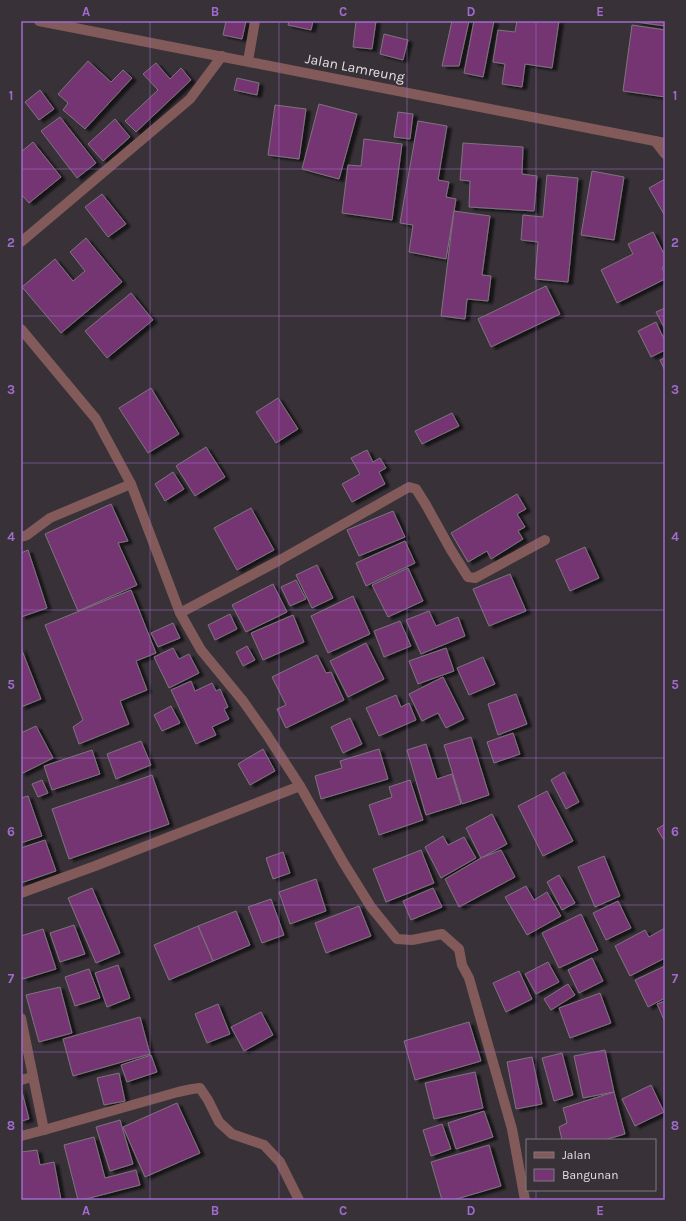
<svg xmlns="http://www.w3.org/2000/svg" width="686" height="1221" font-family="Karla,sans-serif">
  <defs>
    <filter id="shadow"><feDropShadow dx="4.5" dy="2.5" stdDeviation="1" flood-color="#0009"/></filter>
  </defs>
  <rect width="100%" height="100%" fill="#383238"/>
  <!-- building -->
  <g fill="#743673" stroke="#7c757c" filter="url(#shadow)">
    <polygon points="226,21 246,21 242,39 223,35"/>
    <polygon points="289,21 313,21 311,30 288,25"/>
    <polygon points="356,21 376,21 372,49 353,47"/>
    <polygon points="452,21 469,21 459,66 442,66"/>
    <polygon points="474,21 494,21 483,77 464,73"/>
    <polygon points="517,21 559,21 552,68 525,64 522,87 502,84 505,64 493,62 498,30 515,32"/>
    <polygon points="637,21 665,21 665,26 636,22"/>
    <polygon points="632,25 665,30 665,97 623,91"/>
    <polygon points="384,34 408,40 403,60 380,54"/>
    <polygon points="88,61 111,82 123,70 132,78 85,129 63,110 68,103 58,94"/>
    <polygon points="156,63 170,79 181,68 191,80 136,132 125,121 158,90 143,74"/>
    <polygon points="237,78 259,83 257,95 234,90"/>
    <polygon points="40,90 54,109 39,120 25,102"/>
    <polygon points="319,104 357,114 339,179 302,169"/>
    <polygon points="275,105 306,109 299,159 268,155"/>
    <polygon points="398,112 413,114 410,139 394,137"/>
    <polygon points="60,117 96,163 77,178 41,131"/>
    <polygon points="115,119 130,137 103,161 88,144"/>
    <polygon points="418,121 447,126 438,180 449,182 446,197 456,199 446,259 409,252 413,225 400,223"/>
    <polygon points="364,139 402,144 392,220 342,213 348,165 361,166"/>
    <polygon points="33,142 61,177 29,203 21,194 21,152"/>
    <polygon points="463,143 523,147 522,174 537,176 534,211 469,207 470,181 460,180"/>
    <polygon points="592,171 624,177 614,240 581,235"/>
    <polygon points="547,175 578,178 568,282 535,279 538,242 521,240 523,215 543,217"/>
    <polygon points="665,179 665,216 649,188"/>
    <polygon points="102,194 126,224 108,237 85,207"/>
    <polygon points="454,211 490,216 482,275 491,276 488,301 467,299 465,319 441,316"/>
    <polygon points="653,232 665,256 665,266 662,268 665,273 665,279 617,303 601,270 633,254 628,244"/>
    <polygon points="86,238 122,282 61,333 22,287 55,259 73,281 85,271 70,252"/>
    <polygon points="546,286 560,314 491,347 478,319"/>
    <polygon points="131,293 153,320 107,358 85,331"/>
    <polygon points="665,308 665,329 656,312"/>
    <polygon points="656,322 665,341 665,350 651,357 638,331"/>
    <polygon points="665,358 665,371 660,360"/>
    <polygon points="151,388 179,434 148,453 119,408"/>
    <polygon points="278,398 298,429 276,443 256,412"/>
    <polygon points="452,413 459,426 422,444 415,431"/>
    <polygon points="206,447 225,477 195,496 176,466"/>
    <polygon points="367,450 373,462 380,458 386,468 379,472 385,484 352,502 342,484 360,474 351,458"/>
    <polygon points="173,472 184,489 165,501 155,484"/>
    <polygon points="517,494 526,509 517,514 525,527 518,531 523,539 491,559 487,551 468,562 451,533"/>
    <polygon points="111,504 128,541 118,543 137,585 78,611 45,534"/>
    <polygon points="251,508 274,550 237,570 214,528"/>
    <polygon points="393,511 405,537 359,556 347,530"/>
    <polygon points="405,541 415,563 366,586 356,563"/>
    <polygon points="585,547 599,578 570,591 556,560"/>
    <polygon points="28,550 47,608 21,617 21,553"/>
    <polygon points="317,565 333,598 312,608 296,575"/>
    <polygon points="408,568 423,601 388,617 372,585"/>
    <polygon points="510,574 526,611 489,626 473,589"/>
    <polygon points="296,580 306,599 290,606 281,587"/>
    <polygon points="273,584 287,612 246,632 232,605"/>
    <polygon points="131,590 156,653 136,661 147,690 120,701 129,724 79,744 73,727 83,720 45,625"/>
    <polygon points="353,596 370,634 328,653 311,616"/>
    <polygon points="429,611 436,626 458,617 465,636 421,654 406,620"/>
    <polygon points="230,614 237,629 215,640 208,625"/>
    <polygon points="293,615 304,642 263,660 251,633"/>
    <polygon points="400,621 411,646 384,657 374,631"/>
    <polygon points="173,623 180,638 158,647 151,633"/>
    <polygon points="366,643 384,679 348,697 330,661"/>
    <polygon points="247,646 255,660 243,666 236,652"/>
    <polygon points="21,648 41,699 21,707"/>
    <polygon points="173,648 179,659 189,654 199,673 169,688 154,657"/>
    <polygon points="446,648 454,671 418,684 409,661"/>
    <polygon points="317,655 326,673 331,672 344,700 286,728 277,709 286,705 272,677"/>
    <polygon points="483,657 495,684 469,695 457,668"/>
    <polygon points="443,677 464,719 446,728 438,713 422,721 409,694"/>
    <polygon points="191,681 195,691 212,683 216,691 220,689 228,707 224,709 229,719 212,727 216,735 196,744 171,690"/>
    <polygon points="516,694 527,724 498,735 488,704"/>
    <polygon points="396,695 401,707 409,703 416,720 379,736 366,708"/>
    <polygon points="171,706 180,723 162,731 154,715"/>
    <polygon points="350,718 362,744 343,753 331,727"/>
    <polygon points="36,726 53,758 21,774 21,733"/>
    <polygon points="513,733 520,754 494,763 487,742"/>
    <polygon points="471,737 489,795 462,804 444,745"/>
    <polygon points="141,741 151,765 116,779 107,754"/>
    <polygon points="426,744 437,779 452,774 461,804 426,815 407,750"/>
    <polygon points="263,749 275,771 250,785 238,764"/>
    <polygon points="379,749 388,779 321,799 315,776 342,768 340,761"/>
    <polygon points="92,750 100,774 52,790 44,766"/>
    <polygon points="564,772 579,802 566,809 551,780"/>
    <polygon points="152,775 169,824 69,859 52,809"/>
    <polygon points="42,780 48,793 38,797 32,784"/>
    <polygon points="410,780 423,820 379,835 369,805 392,797 389,787"/>
    <polygon points="547,791 573,841 543,856 518,806"/>
    <polygon points="28,796 42,836 21,843 21,798"/>
    <polygon points="492,814 507,844 481,858 466,828"/>
    <polygon points="665,824 665,842 657,829"/>
    <polygon points="443,836 448,845 464,837 476,858 441,878 425,847"/>
    <polygon points="45,840 56,871 21,883 21,848"/>
    <polygon points="421,850 434,883 386,902 373,869"/>
    <polygon points="501,850 515,877 459,907 445,879 481,858"/>
    <polygon points="283,852 290,873 273,879 266,858"/>
    <polygon points="604,856 620,896 595,907 578,867"/>
    <polygon points="559,875 575,903 562,910 547,882"/>
    <polygon points="316,879 326,911 290,924 279,892"/>
    <polygon points="526,886 534,900 547,892 561,916 527,935 505,897"/>
    <polygon points="92,888 120,953 96,963 68,898"/>
    <polygon points="433,888 442,907 411,920 403,901"/>
    <polygon points="271,899 284,935 262,943 248,907"/>
    <polygon points="618,901 631,928 606,940 593,913"/>
    <polygon points="359,906 371,936 326,953 315,923"/>
    <polygon points="236,911 250,945 213,961 198,926"/>
    <polygon points="581,914 598,950 559,968 542,933"/>
    <polygon points="74,925 85,954 60,962 50,933"/>
    <polygon points="198,926 213,961 169,980 154,945"/>
    <polygon points="665,928 665,958 630,976 615,946 645,930 649,937"/>
    <polygon points="43,929 56,969 23,979 21,973 21,936"/>
    <polygon points="592,958 603,981 579,993 568,970"/>
    <polygon points="548,962 559,982 536,994 525,974"/>
    <polygon points="118,965 130,998 107,1007 95,973"/>
    <polygon points="665,966 665,998 648,1007 635,980"/>
    <polygon points="89,969 100,998 75,1006 65,977"/>
    <polygon points="519,971 532,999 506,1012 493,983"/>
    <polygon points="568,984 575,995 551,1010 544,999"/>
    <polygon points="60,987 72,1033 39,1042 26,995"/>
    <polygon points="600,993 611,1023 570,1038 559,1008"/>
    <polygon points="665,1001 665,1022 657,1004"/>
    <polygon points="218,1004 230,1034 207,1043 195,1014"/>
    <polygon points="261,1012 273,1035 244,1051 231,1027"/>
    <polygon points="140,1017 150,1054 73,1076 63,1039"/>
    <polygon points="469,1022 481,1061 415,1080 404,1041"/>
    <polygon points="605,1050 614,1092 583,1098 574,1056"/>
    <polygon points="562,1053 573,1095 554,1101 542,1058"/>
    <polygon points="151,1055 157,1072 127,1082 121,1065"/>
    <polygon points="532,1057 542,1104 516,1109 507,1062"/>
    <polygon points="475,1072 483,1108 434,1119 425,1083"/>
    <polygon points="119,1073 125,1101 104,1105 97,1078"/>
    <polygon points="651,1085 664,1112 635,1126 622,1099"/>
    <polygon points="21,1088 29,1119 21,1121"/>
    <polygon points="614,1092 625,1134 604,1140 562,1140 559,1127 567,1123 563,1108"/>
    <polygon points="177,1103 200,1153 145,1177 123,1127"/>
    <polygon points="484,1111 493,1137 456,1149 448,1123"/>
    <polygon points="120,1120 133,1164 110,1171 96,1127"/>
    <polygon points="442,1124 451,1149 431,1156 423,1130"/>
    <polygon points="94,1137 105,1178 136,1170 140,1185 82,1200 78,1200 64,1145"/>
    <polygon points="489,1145 501,1186 453,1200 442,1200 431,1162"/>
    <polygon points="37,1150 40,1165 54,1162 61,1200 21,1200 21,1152"/>
  </g>
  <g fill="none" stroke-linecap="round" stroke-linejoin="round">
    <!-- minor -->
    <g stroke="#825a59" stroke-width="10">
      <polyline points="39,21 665,143"/>
      <polyline points="248,61 255,21"/>
      <polyline points="655,141 665,154"/>
      <polyline points="21,242 190,99 222,56"/>
      <polyline points="21,329 96,419 131,484 180,613 201,650 243,701 267,735 300,786 343,862 371,907 397,939 412,940 442,934 459,949 462,965 469,978 512,1129 525,1200"/>
      <polyline points="21,537 27,535 50,518 131,484"/>
      <polyline points="180,613 280,560 409,487 416,489 426,505 451,550 468,577 475,578 545,540"/>
      <polyline points="21,893 95,866 300,786"/>
      <polyline points="21,1018 44,1130 21,1136"/>
      <polyline points="21,1080 32,1077"/>
      <polyline points="44,1130 178,1092 192,1089 200,1088 208,1100 219,1122 232,1134 264,1145 280,1162 299,1200"/>
    </g>
  </g>
  <!-- grid -->
  <path fill="none" stroke="#a06bcc" stroke-width="1" stroke-opacity="0.55" d="M150,21V1200M279,21V1200M407,21V1200M536,21V1140M21,169H665M21,316H665M21,463H665M21,610H665M21,758H665M21,905H665M21,1052H665M536,1190V1200"/>
  <g text-anchor="middle" dominant-baseline="central" stroke-width="4" stroke-linejoin="round" paint-order="stroke">
    <!-- street labels -->
    <g font-size="14" fill="#e4e0e3" stroke="#383238">
      <text transform="translate(355 68) rotate(11)">Jalan Lamreung</text>
    </g>
  </g>
  <!-- border -->
  <rect width="686" height="1221" fill="none" stroke="#383238" stroke-width="44"/>
  <!-- legend -->
  <rect x="526" y="1139" width="130" height="52" fill="#383238" stroke="#7d787c"/>
  <rect x="534" y="1152" width="20" height="6" fill="#825a59" stroke="#7d787c"/>
  <text x="562" y="1159" font-size="12" fill="#e4e0e3">Jalan</text>
  <rect x="534" y="1169" width="20" height="12" fill="#743673" stroke="#7d787c"/>
  <text x="562" y="1179" font-size="12" fill="#e4e0e3">Bangunan</text>
  <rect x="22" y="22" width="642" height="1177" fill="none" stroke="#a06bcc" stroke-width="1.5"/>
  <g font-size="13" text-anchor="middle" font-weight="bold" fill="#a06bcc">
    <text x="86" y="16">A</text>
    <text x="215" y="16">B</text>
    <text x="343" y="16">C</text>
    <text x="471" y="16">D</text>
    <text x="600" y="16">E</text>
    <text x="11" y="100">1</text>
    <text x="675" y="100">1</text>
    <text x="11" y="247">2</text>
    <text x="675" y="247">2</text>
    <text x="11" y="394">3</text>
    <text x="675" y="394">3</text>
    <text x="11" y="541">4</text>
    <text x="675" y="541">4</text>
    <text x="11" y="689">5</text>
    <text x="675" y="689">5</text>
    <text x="11" y="836">6</text>
    <text x="675" y="836">6</text>
    <text x="11" y="983">7</text>
    <text x="675" y="983">7</text>
    <text x="11" y="1130">8</text>
    <text x="675" y="1130">8</text>
    <text x="86" y="1215">A</text>
    <text x="215" y="1215">B</text>
    <text x="343" y="1215">C</text>
    <text x="471" y="1215">D</text>
    <text x="600" y="1215">E</text>
  </g>
</svg>
